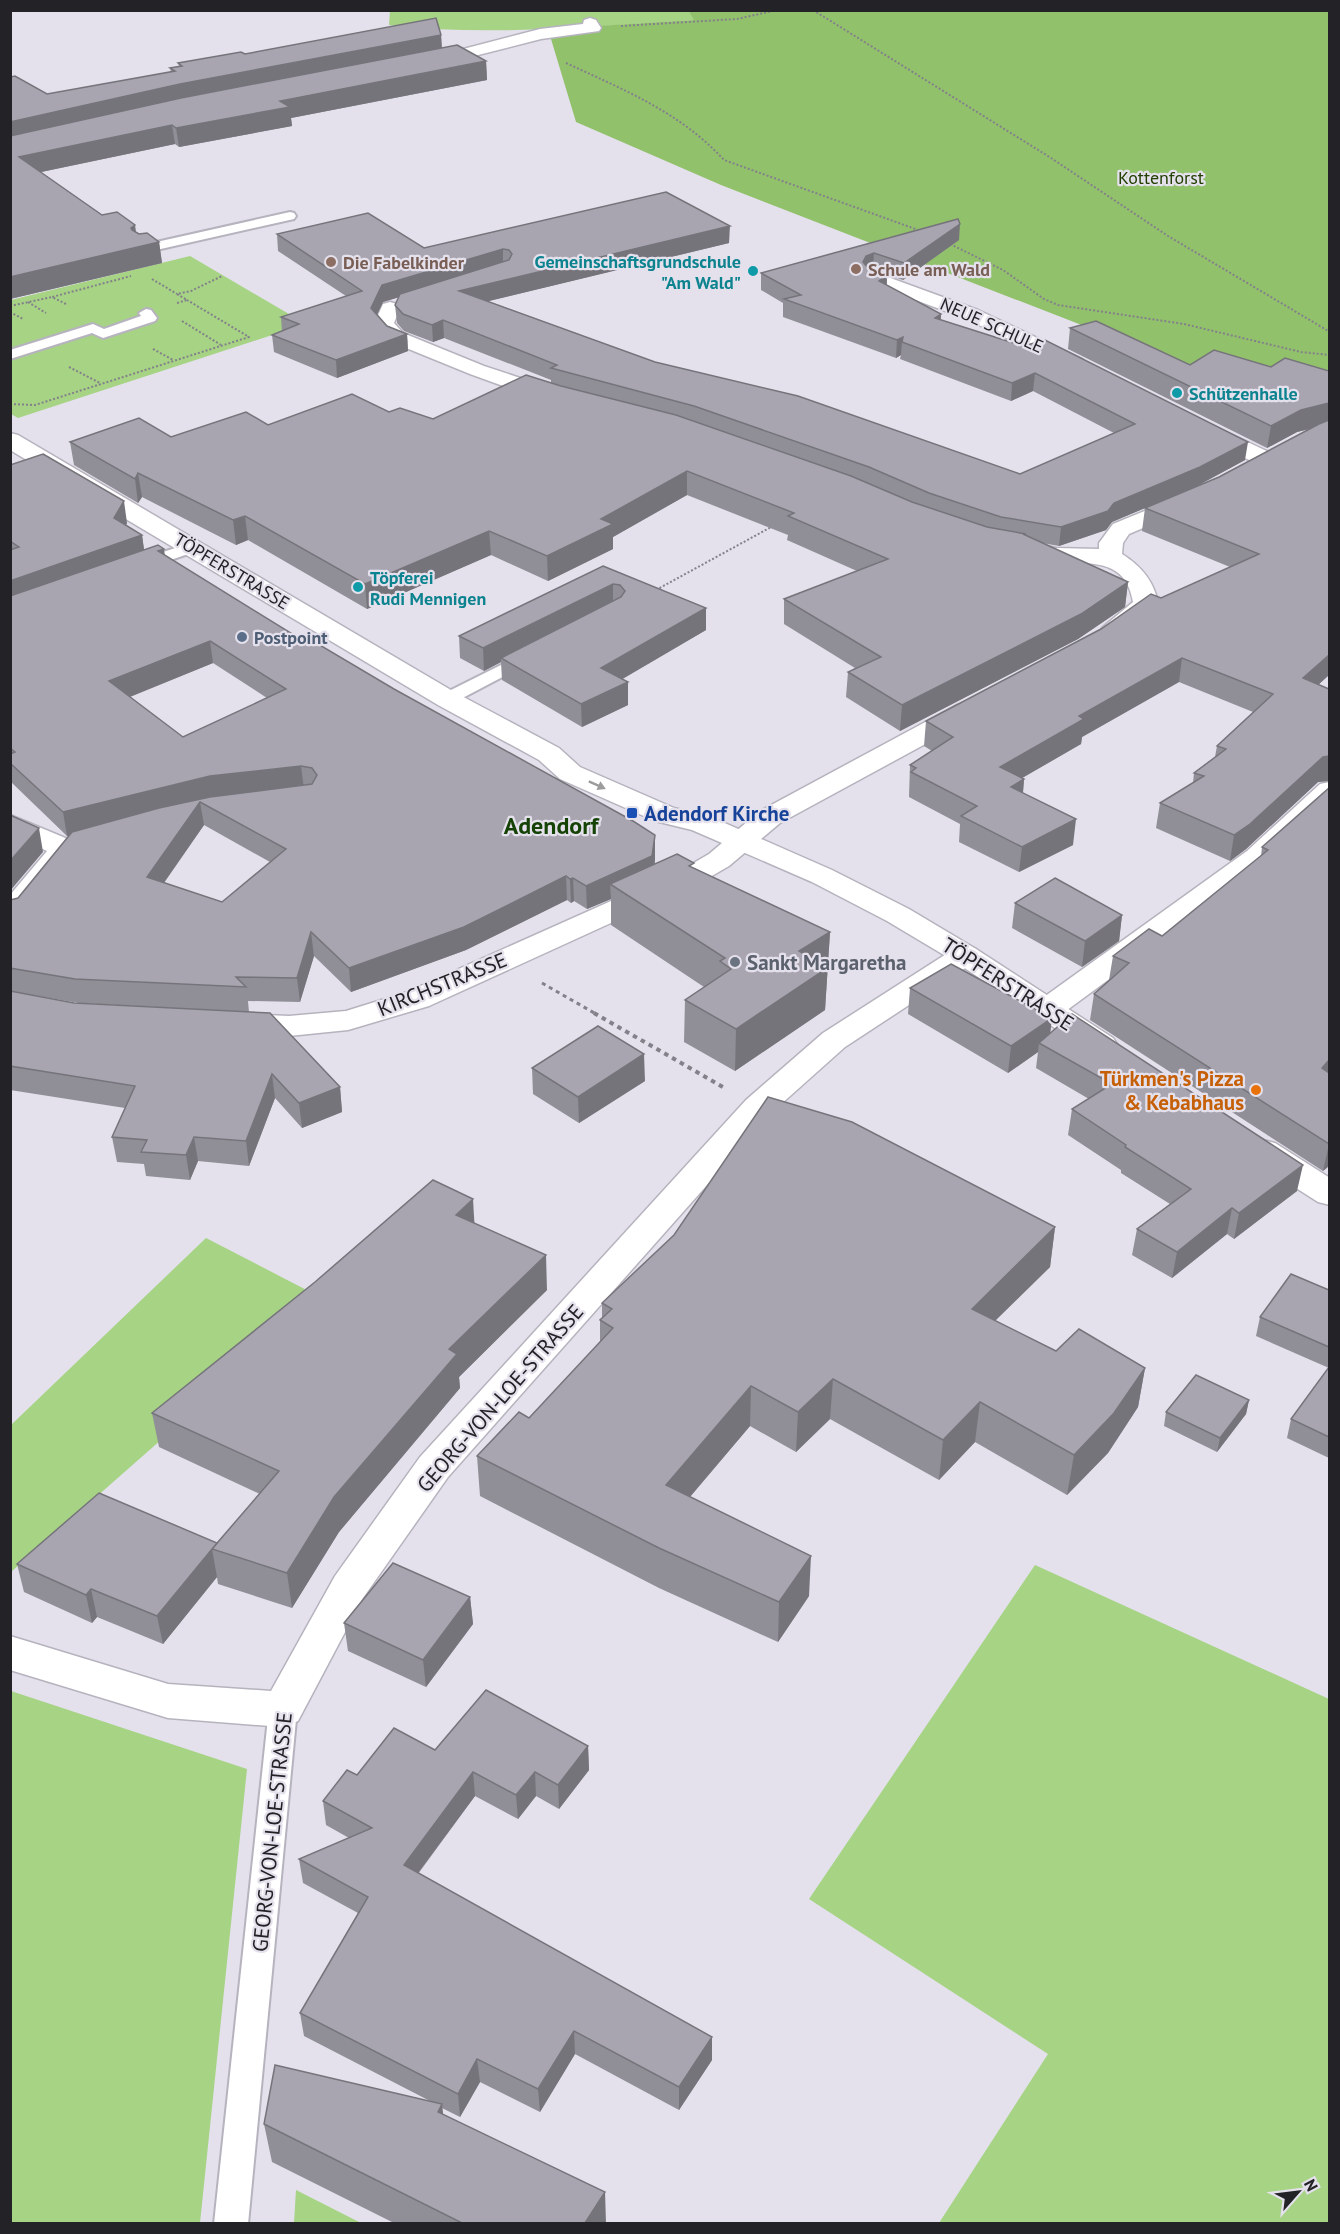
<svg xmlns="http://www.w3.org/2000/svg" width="1340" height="2234" font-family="'PT Sans',sans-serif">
  <rect width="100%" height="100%" fill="#e4e1ec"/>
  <!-- green -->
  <g fill="#a6d384">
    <path d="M390,10H688L695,20C593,26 490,37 389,25Z"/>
    <polygon points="190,256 306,324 18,418 11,414 11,300"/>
    <polygon points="206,1238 322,1298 11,1572 11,1425"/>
    <polygon points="1035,1565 1329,1699 1329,2223 939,2223 1048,2054 809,1899"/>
    <polygon points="11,1691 247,1769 200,2223 11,2223"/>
    <polygon points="296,2190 361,2223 294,2223"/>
  </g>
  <!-- forest -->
  <polygon fill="#92c16c" points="688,10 1329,11 1329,381 1210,375 721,185 576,122 548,29 694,20"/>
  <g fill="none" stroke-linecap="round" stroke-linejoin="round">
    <!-- service casing -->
    <g stroke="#b6b3be" stroke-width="4">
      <g id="service">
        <polygon points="290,212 294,213 296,216 294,219 143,253 136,249 143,245"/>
        <polygon points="146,309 151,310 157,318 155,321 103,338 92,333 10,359 10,350 93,324 104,329 141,316 139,313"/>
        <polygon points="194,542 202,547 200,550 138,571 130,566 132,562"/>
        <polygon points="527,652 533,653 536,657 533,661 453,703 441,703 438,699 441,695"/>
        <polygon points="283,1697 293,1701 297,1709 248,2224 214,2224 269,1709 273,1701"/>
      </g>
    </g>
    <!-- minor casing -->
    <g stroke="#b6b3be" stroke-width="3">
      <g id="minor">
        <polygon points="590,18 596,20 601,28 599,31 541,39 427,68 419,63 421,60 540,29 583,24 584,20"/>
        <polygon points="874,272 978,310 1082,359 1085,363 1082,367 1075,369 1068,367 964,318 867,282 864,278 867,274"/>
        <polygon points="390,302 397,304 400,308 394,323 403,333 484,366 560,391 563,396 560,401 552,402 544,401 470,374 389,341 374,324 383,304"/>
        <polygon points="1207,423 1275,455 1278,460 1275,465 1267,467 1259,465 1199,435 1196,430 1199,425"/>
        <path d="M1186,494L1194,496L1198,501L1194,506L1129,534L1123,543L1122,554C1141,566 1154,581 1158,603C1147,619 1127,639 1106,633L1102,628L1133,602C1126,559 1093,564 1059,562C1045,561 1031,557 1018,554L1014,549L1018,544L1026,542L1056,548L1099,549V543L1113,524Z"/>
        <polygon points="966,703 975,705 979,711 975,717 780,823 729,866 705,880 429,1006 348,1030 289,1036 239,1034 228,1031 223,1024 228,1017 239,1014 289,1016 346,1011 407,992 685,868 709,854 760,811 957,705"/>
        <polygon points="1330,782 1330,805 1267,863 1059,1016 1048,1019 1037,1016 1032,1009 1037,1002 1247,851 1320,784"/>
        <polygon points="10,815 75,842 79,848 21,920 10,923 10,895 47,851 10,834"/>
        <polygon points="965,946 976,949 980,955 976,961 845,1047 770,1114 448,1477 363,1598 298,1721 283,1727 168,1718 10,1670 10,1636 168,1684 271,1691 335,1576 420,1457 746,1100 823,1033 954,949"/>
      </g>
    </g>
    <!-- secondary casing -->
    <g stroke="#b6b3be" stroke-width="3">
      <g id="secondary">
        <polygon points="10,433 18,435 456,693 559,748 580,767 674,808 711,817 832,870 909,909 976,949 1113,1038 1118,1045 1113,1052 1102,1055 1091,1052 954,961 887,921 812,882 692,830 655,821 560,779 539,760 438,705 10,450"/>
        <polygon points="1263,1140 1275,1143 1330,1178 1330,1205 1318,1202 1251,1159 1246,1151 1251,1143"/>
      </g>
    </g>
    <!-- path-far2 -->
    <g stroke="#838189" stroke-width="2" stroke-dasharray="2 2" stroke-linecap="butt">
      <polyline points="813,10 1051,158 1168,236 1330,332"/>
      <polyline points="621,26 737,19 777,10"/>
      <path d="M566,63C624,90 680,112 724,160L921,231"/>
      <polyline points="950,244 1003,270 1044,299 1058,305 1184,324 1301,352 1330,355"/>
      <polyline points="152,279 177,294"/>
      <polyline points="28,302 46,313"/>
      <polyline points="177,303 187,300 177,294 191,291 222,276"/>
      <polyline points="66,304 52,297 131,276"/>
      <polyline points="10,306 52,297"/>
      <polyline points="10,312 23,319"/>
      <polyline points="182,321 221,345"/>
      <polyline points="153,349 173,360"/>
      <polyline points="69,367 100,383"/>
      <polyline points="10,404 35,405 249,337 187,300"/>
      <polyline points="656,590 773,526"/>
    </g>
    <!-- path-far1 -->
    <polyline stroke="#838189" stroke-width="3" stroke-dasharray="4 4" stroke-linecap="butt" points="542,983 596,1014"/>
    <!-- path -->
    <polyline stroke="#838189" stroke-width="4" stroke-dasharray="4.5 4.5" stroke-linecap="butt" points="594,1013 723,1087"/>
    <!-- service -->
    <use href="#service" fill="#fff" fill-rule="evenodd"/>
    <!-- minor -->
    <use href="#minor" fill="#fff" fill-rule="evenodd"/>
    <!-- secondary -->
    <use href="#secondary" fill="#fff" fill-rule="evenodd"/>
  </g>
  <!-- wall -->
  <g fill="#908e97" fill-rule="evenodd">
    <polygon points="441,35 442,48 486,61 487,80 291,118 292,126 179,147 175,144 41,172 102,215 139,234 159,242 162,263 10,299 47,94 171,72 170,68 179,66 178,63 245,54"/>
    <polygon points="958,219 959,240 903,280 887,275 887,285 941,314 941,320 1245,460 1197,486 1219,477 1309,429 1297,432 1267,448 1068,349 1070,328 1190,365 1271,367 1329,371 1329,675 1318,685 1329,689 1329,781 1318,782 1246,849 1230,861 1156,828 1160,803 1193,783 1194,773 1215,757 1217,746 1253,712 1179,682 1082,737 1081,744 1022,778 1024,779 1023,793 1073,845 1019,872 959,842 960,824 909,797 910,765 932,751 924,746 926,721 1161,598 1230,567 1142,531 1145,508 1112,522 1106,530 1059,546 1042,543 1128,582 1125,607 1078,639 900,731 846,697 848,672 855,668 784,624 784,599 857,571 787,540 788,535 687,495 613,537 613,549 548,581 491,555 367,609 248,540 236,545 142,497 138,503 74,465 70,442 171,437 268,425 389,412 433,419 551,383 551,380 444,338 433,342 404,331 397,323 395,305 399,297 383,302 377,315 387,326 407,334 408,351 337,378 274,352 272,335 282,331 281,317 346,296 278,251 277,234 424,248 729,243 488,301 655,362 1020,474 1114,433 1033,391 1011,401 900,359 901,355 896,358 783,317 783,303 761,290 761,273"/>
    <path d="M10,465L127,523L126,525L142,535L144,550L165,556L297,637L394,689L655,835V864L694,868L830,932L825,1010L735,1071L684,1042L685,1000L704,987L611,925V899L587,909L574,901L571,903L567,900L466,950L351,992L314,956L300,1002L248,1001L249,1012L79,1003L32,995L340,1087L342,1112L302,1128L275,1098L249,1166L198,1161L190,1180L146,1176L144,1164L117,1162L112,1137L125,1108L10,1090V900L18,898L70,835L67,836L10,781ZM213,663L267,698L183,737L130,697ZM204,825L270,862L222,902L164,883Z"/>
    <polygon points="603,566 706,608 706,630 622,679 628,682 628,705 582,727 502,680 501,662 484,671 460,658 459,636"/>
    <polygon points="1329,788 1329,1166 1323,1171 1090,1020 1094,994 1109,980 1113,956 1162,936 1261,856 1262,847"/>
    <polygon points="1015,903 1122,915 1119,941 1082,967 1012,928"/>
    <polygon points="910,988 1052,1018 1050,1033 1297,1191 1234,1239 1227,1234 1172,1278 1132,1255 1137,1229 1170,1204 1121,1173 1121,1170 1068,1135 1072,1109 1089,1099 1036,1068 1038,1052 1008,1073 908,1014"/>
    <polygon points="532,1068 645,1081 579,1123 533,1094"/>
    <polygon points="475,1223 547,1290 459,1377 460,1388 339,1532 292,1608 218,1584 217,1577 163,1644 97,1617 92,1623 24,1592 17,1564 217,1543 260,1494 159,1447 152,1413"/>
    <polygon points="1055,1227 1050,1267 995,1321 1056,1351 1145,1368 1138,1407 1108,1453 1067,1495 975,1442 939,1480 830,1419 796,1452 750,1426 690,1497 809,1596 778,1642 659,1588 480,1496 477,1456 529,1418 600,1342 600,1320 602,1318 602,1303"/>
    <polygon points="1329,1290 1329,1458 1287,1438 1291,1419 1329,1368 1256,1336 1260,1317"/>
    <polygon points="1249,1400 1246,1414 1217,1452 1164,1426 1166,1412"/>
    <polygon points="470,1597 473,1624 426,1687 348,1651 344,1623"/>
    <polygon points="588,1746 589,1770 559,1809 536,1796 518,1819 475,1796 418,1874 712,2037 712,2060 679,2110 575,2054 540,2112 480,2082 460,2117 442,2108 443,2114 606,2223 394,2223 272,2162 264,2124 430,2101 304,2036 300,2013 358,1913 303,1883 299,1859 349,1838 326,1825 323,1801 357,1775 435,1750"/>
  </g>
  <!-- shaded-wall -->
  <g fill="#76747b">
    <polygon points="441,35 442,52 10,142 10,122 180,84"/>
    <polygon points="486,61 487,80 291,118 292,126 179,147 176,128 280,101"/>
    <polygon points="172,125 175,144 22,176 19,157"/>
    <polygon points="960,224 959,240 903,280 904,263"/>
    <polygon points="135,225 138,245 159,242 162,263 10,299 10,277 131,228"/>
    <polygon points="730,226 729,243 460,308 459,291"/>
    <polygon points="503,249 503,266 383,302 372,325 371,308 382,285"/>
    <polygon points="874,253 873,270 865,273 863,262 866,256"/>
    <polygon points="887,275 886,292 879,281"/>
    <polygon points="941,314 940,332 935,318"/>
    <polygon points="443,320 444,338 433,342 432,325"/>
    <polygon points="407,334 408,351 337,378 336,360"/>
    <polygon points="903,337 902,342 901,355 896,358 897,340"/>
    <polygon points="1035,373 1033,391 1011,401 1012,383"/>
    <polygon points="1329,403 1329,424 1297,432 1267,448 1271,426 1301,410"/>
    <polygon points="1248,442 1245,460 1197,486 1112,522 1106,530 1059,546 1061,527"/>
    <polygon points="687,471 687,495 613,537 613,549 548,581 547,556 601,519"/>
    <polygon points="138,473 142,497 138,503 135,479"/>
    <polygon points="124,501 127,523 118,540 114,518"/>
    <polygon points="245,516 248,540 236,545 233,520"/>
    <polygon points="489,531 491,555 367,609 365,584"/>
    <polygon points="142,535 145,557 10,604 10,581"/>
    <polygon points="164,549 167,571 158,551"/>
    <polygon points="1128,582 1125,607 1078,639 900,731 902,705"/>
    <polygon points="613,584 613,606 501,658 501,662 484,671 483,648"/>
    <polygon points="706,608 706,630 602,691 601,668"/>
    <polygon points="210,641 213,663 112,704 109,681"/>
    <polygon points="1329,655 1329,675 1298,703 1303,678"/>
    <polygon points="1182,658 1179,682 1082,737 1081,744 998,792 1000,767 1079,716"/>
    <polygon points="628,682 628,705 582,727 581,704"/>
    <polygon points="1329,756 1329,781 1318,782 1246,849 1230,861 1234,835 1323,757"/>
    <polygon points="301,766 304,789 213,799 67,836 63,812 210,776"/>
    <polygon points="1024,779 1022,804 1011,787"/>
    <polygon points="200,802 204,825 151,901 147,877"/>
    <polygon points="1076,819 1073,845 1019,872 1022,847"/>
    <polygon points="39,828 43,852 10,891 10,861"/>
    <polygon points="655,835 655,859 652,880 610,884 611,899 587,909 586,886"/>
    <polygon points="566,876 567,900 466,950 351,992 349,968"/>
    <polygon points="573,878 574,901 571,903 570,879"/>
    <polygon points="1122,915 1119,941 1082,967 1085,941"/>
    <polygon points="311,932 314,956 300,1002 297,978"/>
    <polygon points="830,932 825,1010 735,1071 736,1029 799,951"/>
    <polygon points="1052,1018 1049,1044 1039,1043 1038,1052 1008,1073 1011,1046"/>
    <polygon points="644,1054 645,1081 579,1123 578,1097"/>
    <polygon points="1329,1060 1329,1079 1322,1068"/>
    <polygon points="272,1074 275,1098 249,1166 246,1141"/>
    <polygon points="340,1087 342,1112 302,1128 299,1103"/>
    <polygon points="194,1137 198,1161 190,1180 186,1155"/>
    <polygon points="1329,1144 1329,1166 1323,1171"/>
    <polygon points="1303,1165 1297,1191 1234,1239 1239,1213"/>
    <polygon points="473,1199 475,1233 456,1215"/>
    <polygon points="1232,1208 1227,1234 1172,1278 1177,1252"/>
    <polygon points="1055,1227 1050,1267 967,1348 972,1309"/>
    <polygon points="546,1255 547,1290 459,1377 460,1388 339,1532 292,1608 287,1573 334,1497 449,1349"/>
    <polygon points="1145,1368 1138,1407 1108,1453 1067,1495 1074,1455"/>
    <polygon points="833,1379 830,1419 796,1452 798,1412"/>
    <polygon points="751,1386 750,1426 666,1525 666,1485"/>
    <polygon points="1249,1400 1246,1414 1217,1452 1220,1438"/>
    <polygon points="980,1402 975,1442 939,1480 943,1440"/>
    <polygon points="212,1549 217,1577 163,1644 157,1616"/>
    <polygon points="811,1556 809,1596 778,1642 779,1602"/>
    <polygon points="91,1589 97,1617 92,1623 86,1595"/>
    <polygon points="470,1597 473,1624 426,1687 423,1660"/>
    <polygon points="588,1746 589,1770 559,1809 558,1785"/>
    <polygon points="473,1772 475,1796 406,1889 404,1865"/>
    <polygon points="535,1772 536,1796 518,1819 516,1795"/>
    <polygon points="574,2031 575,2054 540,2112 538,2089"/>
    <polygon points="712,2037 712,2060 679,2110 679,2087"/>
    <polygon points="477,2059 480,2082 460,2117 458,2094"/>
    <polygon points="442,2104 446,2142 438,2112"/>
    <polygon points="605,2192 606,2223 585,2223"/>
  </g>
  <!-- building -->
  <g fill="#a8a5b0" stroke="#76747b" stroke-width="1.5" fill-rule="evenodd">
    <polygon points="436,18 441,35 180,84 10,122 10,77 15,76 47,94 175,71 170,68 182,66 178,63 241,52 245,54"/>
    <polygon points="457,45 486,61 280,101 290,107 176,128 172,125 19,157 102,215 117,212 135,225 131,228 132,230 139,234 147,233 159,242 10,277 10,136 181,98"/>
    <polygon points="666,192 730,226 459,291 655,362 798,396 1020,474 1135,424 1035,373 1012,383 902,342 903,337 897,340 784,299 801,295 761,273 958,219 960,224 904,263 874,253 866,256 863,262 867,267 887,275 879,281 941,314 935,318 1023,346 1045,340 1248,442 1200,467 1114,503 1108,511 1061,527 1001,517 929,493 869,467 694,406 551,368 557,365 443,320 432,325 403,314 395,305 400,294 509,260 512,254 509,250 503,249 382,285 371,308 387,326 407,334 336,360 272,335 299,324 281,317 362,291 277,234 368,213 424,248"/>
    <polygon points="1096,321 1190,365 1214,350 1271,367 1285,358 1329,371 1329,403 1301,410 1271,426 1070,328"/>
    <polygon points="526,375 561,386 676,415 851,476 912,502 987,527 1026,534 1023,534 1128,582 1081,614 902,705 848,672 881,657 784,599 888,559 788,516 794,513 687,471 601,519 613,524 547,556 489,531 365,584 245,516 233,520 138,473 135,479 70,442 139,418 171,437 246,412 268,425 352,394 389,412 400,408 433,419"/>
    <polygon points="1329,420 1329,655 1303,678 1329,689 1329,756 1323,757 1250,824 1234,835 1160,803 1204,776 1194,773 1226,749 1217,746 1273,694 1182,658 1079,716 1084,719 1000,767 1024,779 1011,787 1076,819 1022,847 961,816 977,806 911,772 916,768 910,765 953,737 926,721 1101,629 1151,594 1161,598 1259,554 1145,508 1219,477 1319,424"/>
    <polygon points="43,454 124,501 114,518 142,535 10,581 10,550 19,547 10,541 10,465"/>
    <path d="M158,545L164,549L158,551L297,637L303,635L394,689L633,821L655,835L652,856L586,886L573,878L570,879L566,876L464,927L349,968L311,932L297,978L236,977L246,987L75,979L10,968V900L18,898L72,832L159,808L210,797L312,784L317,775L312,768L301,766L210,776L63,812L10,763V754L15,752L10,748V596ZM210,641L286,689L183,737L109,681ZM200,802L286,849L222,902L147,877Z"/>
    <polygon points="603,566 706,608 601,668 628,682 581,704 501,658 621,597 625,591 620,585 613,584 483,648 459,636"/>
    <polygon points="1329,788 1329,1060 1322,1068 1329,1073 1329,1144 1094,994 1129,963 1113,956 1149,929 1162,936 1268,850 1262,847"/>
    <polygon points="10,815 39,828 10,861"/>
    <polygon points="677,854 694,863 689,866 830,932 799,951 827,968 736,1029 685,1000 731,969 720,961 725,958 610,884"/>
    <polygon points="1055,878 1122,915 1085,941 1015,903"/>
    <polygon points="951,964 1052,1018 1011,1046 910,988"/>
    <polygon points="10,991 74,1003 270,1013 340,1087 299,1103 272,1074 246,1141 194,1137 186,1155 141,1152 147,1140 112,1137 135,1086 10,1066"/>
    <polygon points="1072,1014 1303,1165 1239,1213 1232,1208 1177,1252 1137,1229 1191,1189 1125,1147 1126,1145 1072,1109 1112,1084 1039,1043"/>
    <polygon points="598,1026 644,1054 578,1097 532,1068"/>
    <polygon points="768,1097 852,1122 1055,1227 972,1309 1056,1351 1079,1329 1145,1368 1114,1413 1074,1455 980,1402 943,1440 833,1379 798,1412 751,1386 666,1485 811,1556 779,1602 659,1548 477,1456 519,1412 529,1418 613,1328 600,1320 612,1309 602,1303 674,1235"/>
    <polygon points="433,1180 473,1199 456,1215 546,1255 449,1349 457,1354 334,1497 287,1573 212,1549 279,1471 152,1413 315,1282"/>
    <polygon points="1291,1274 1329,1290 1329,1347 1260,1317"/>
    <polygon points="1329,1367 1329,1437 1291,1419"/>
    <polygon points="1196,1375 1249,1400 1220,1438 1166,1412"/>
    <polygon points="99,1493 217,1543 157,1616 91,1589 86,1595 17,1564"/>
    <polygon points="393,1563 470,1597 423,1660 344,1623"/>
    <polygon points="486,1690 588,1746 558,1785 535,1772 516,1795 473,1772 404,1865 712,2037 679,2087 574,2031 538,2089 477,2059 458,2094 300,2013 368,1897 299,1859 372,1828 323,1801 347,1770 357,1775 394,1728 435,1750"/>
    <polygon points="275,2065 442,2104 438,2112 605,2192 585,2223 462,2223 264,2124"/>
  </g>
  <!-- one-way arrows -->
  <defs><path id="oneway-solid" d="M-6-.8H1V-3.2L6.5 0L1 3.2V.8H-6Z" transform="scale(1.5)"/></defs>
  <use fill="#9c9c9d" href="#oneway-solid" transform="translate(597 785) rotate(24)"/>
  <!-- markers -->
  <g fill="#8d6e63" stroke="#e4e1ec" stroke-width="2">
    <circle cx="331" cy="262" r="6"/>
    <circle cx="856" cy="269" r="6"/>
  </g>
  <g fill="#0f9aa8" stroke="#e4e1ec" stroke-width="2">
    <circle cx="753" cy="271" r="6"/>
    <circle cx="1177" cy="393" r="6"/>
    <circle cx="358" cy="587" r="6"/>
  </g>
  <circle fill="#5c6f8a" stroke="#e4e1ec" stroke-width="2" cx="242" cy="637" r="6"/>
  <rect fill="#1a4fb4" stroke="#e4e1ec" stroke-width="2" x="626" y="807" width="12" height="12" rx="3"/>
  <circle fill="#6b7280" stroke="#e4e1ec" stroke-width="2" cx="735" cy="962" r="6"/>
  <circle fill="#e8710a" stroke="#e4e1ec" stroke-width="2" cx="1256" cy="1090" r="6"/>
  <g text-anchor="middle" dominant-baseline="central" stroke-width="4.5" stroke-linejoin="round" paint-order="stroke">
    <!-- far-park labels -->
    <g font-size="18" fill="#223f00" stroke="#e4e1ec">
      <text x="1161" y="177">Kottenforst</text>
    </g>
    <!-- far-culture labels -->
    <g font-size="18" font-weight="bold" fill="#0d838f" stroke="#e4e1ec" text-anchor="start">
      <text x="741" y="261" text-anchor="end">Gemeinschaftsgrundschule<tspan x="741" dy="21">"Am Wald"</tspan></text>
      <text x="1189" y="393">Schützenhalle</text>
      <text x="370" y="577">Töpferei<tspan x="370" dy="21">Rudi Mennigen</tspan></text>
    </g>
    <!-- far-education labels -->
    <g font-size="18" font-weight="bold" fill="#785e54" stroke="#e4e1ec" text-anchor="start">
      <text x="343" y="262">Die Fabelkinder</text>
      <text x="868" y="269">Schule am Wald</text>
    </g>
    <!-- far-street labels -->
    <g font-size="18" fill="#232226" stroke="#e4e1ec">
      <text transform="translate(992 325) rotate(24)">NEUE SCHULE</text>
      <text transform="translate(232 571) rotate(31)">TÖPFERSTRASSE</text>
    </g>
    <!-- far-service labels -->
    <g font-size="18" font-weight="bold" fill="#4e5e75" stroke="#e4e1ec" text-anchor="start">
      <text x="254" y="637">Postpoint</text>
    </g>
    <!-- transit labels -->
    <g font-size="21" font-weight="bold" fill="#164399" stroke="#e4e1ec" text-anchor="start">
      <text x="644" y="813">Adendorf Kirche</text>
    </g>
    <!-- worship labels -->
    <g font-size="21" font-weight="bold" fill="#5b616d" stroke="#e4e1ec" text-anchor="start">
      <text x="747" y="962">Sankt Margaretha</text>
    </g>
    <!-- street labels -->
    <g font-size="21" fill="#232226" stroke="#e4e1ec">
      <text transform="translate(442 984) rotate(-22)">KIRCHSTRASSE</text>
      <text transform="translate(1008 984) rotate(33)">TÖPFERSTRASSE</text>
      <text transform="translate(500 1398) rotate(-49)">GEORG-VON-LOE-STRASSE</text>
      <text transform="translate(272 1832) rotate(-84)">GEORG-VON-LOE-STRASSE</text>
    </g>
    <!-- food labels -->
    <g font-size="21" font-weight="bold" fill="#c56008" stroke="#e4e1ec" text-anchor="end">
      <text x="1244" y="1078">Türkmen's Pizza<tspan x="1244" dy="24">&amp; Kebabhaus</tspan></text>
    </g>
    <!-- quarter labels -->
    <g font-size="24" font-weight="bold" fill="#154205" stroke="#e4e1ec">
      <text x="551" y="825">Adendorf</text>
    </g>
  </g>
  <!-- border -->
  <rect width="1340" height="2234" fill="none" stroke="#232226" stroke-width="24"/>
  <!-- north arrow -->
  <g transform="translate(1298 2192) rotate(62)" stroke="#e4e1ec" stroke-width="4.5" paint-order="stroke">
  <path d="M0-4.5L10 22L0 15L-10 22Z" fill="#232226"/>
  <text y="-9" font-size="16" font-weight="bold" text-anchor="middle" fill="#232226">N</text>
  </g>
</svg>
